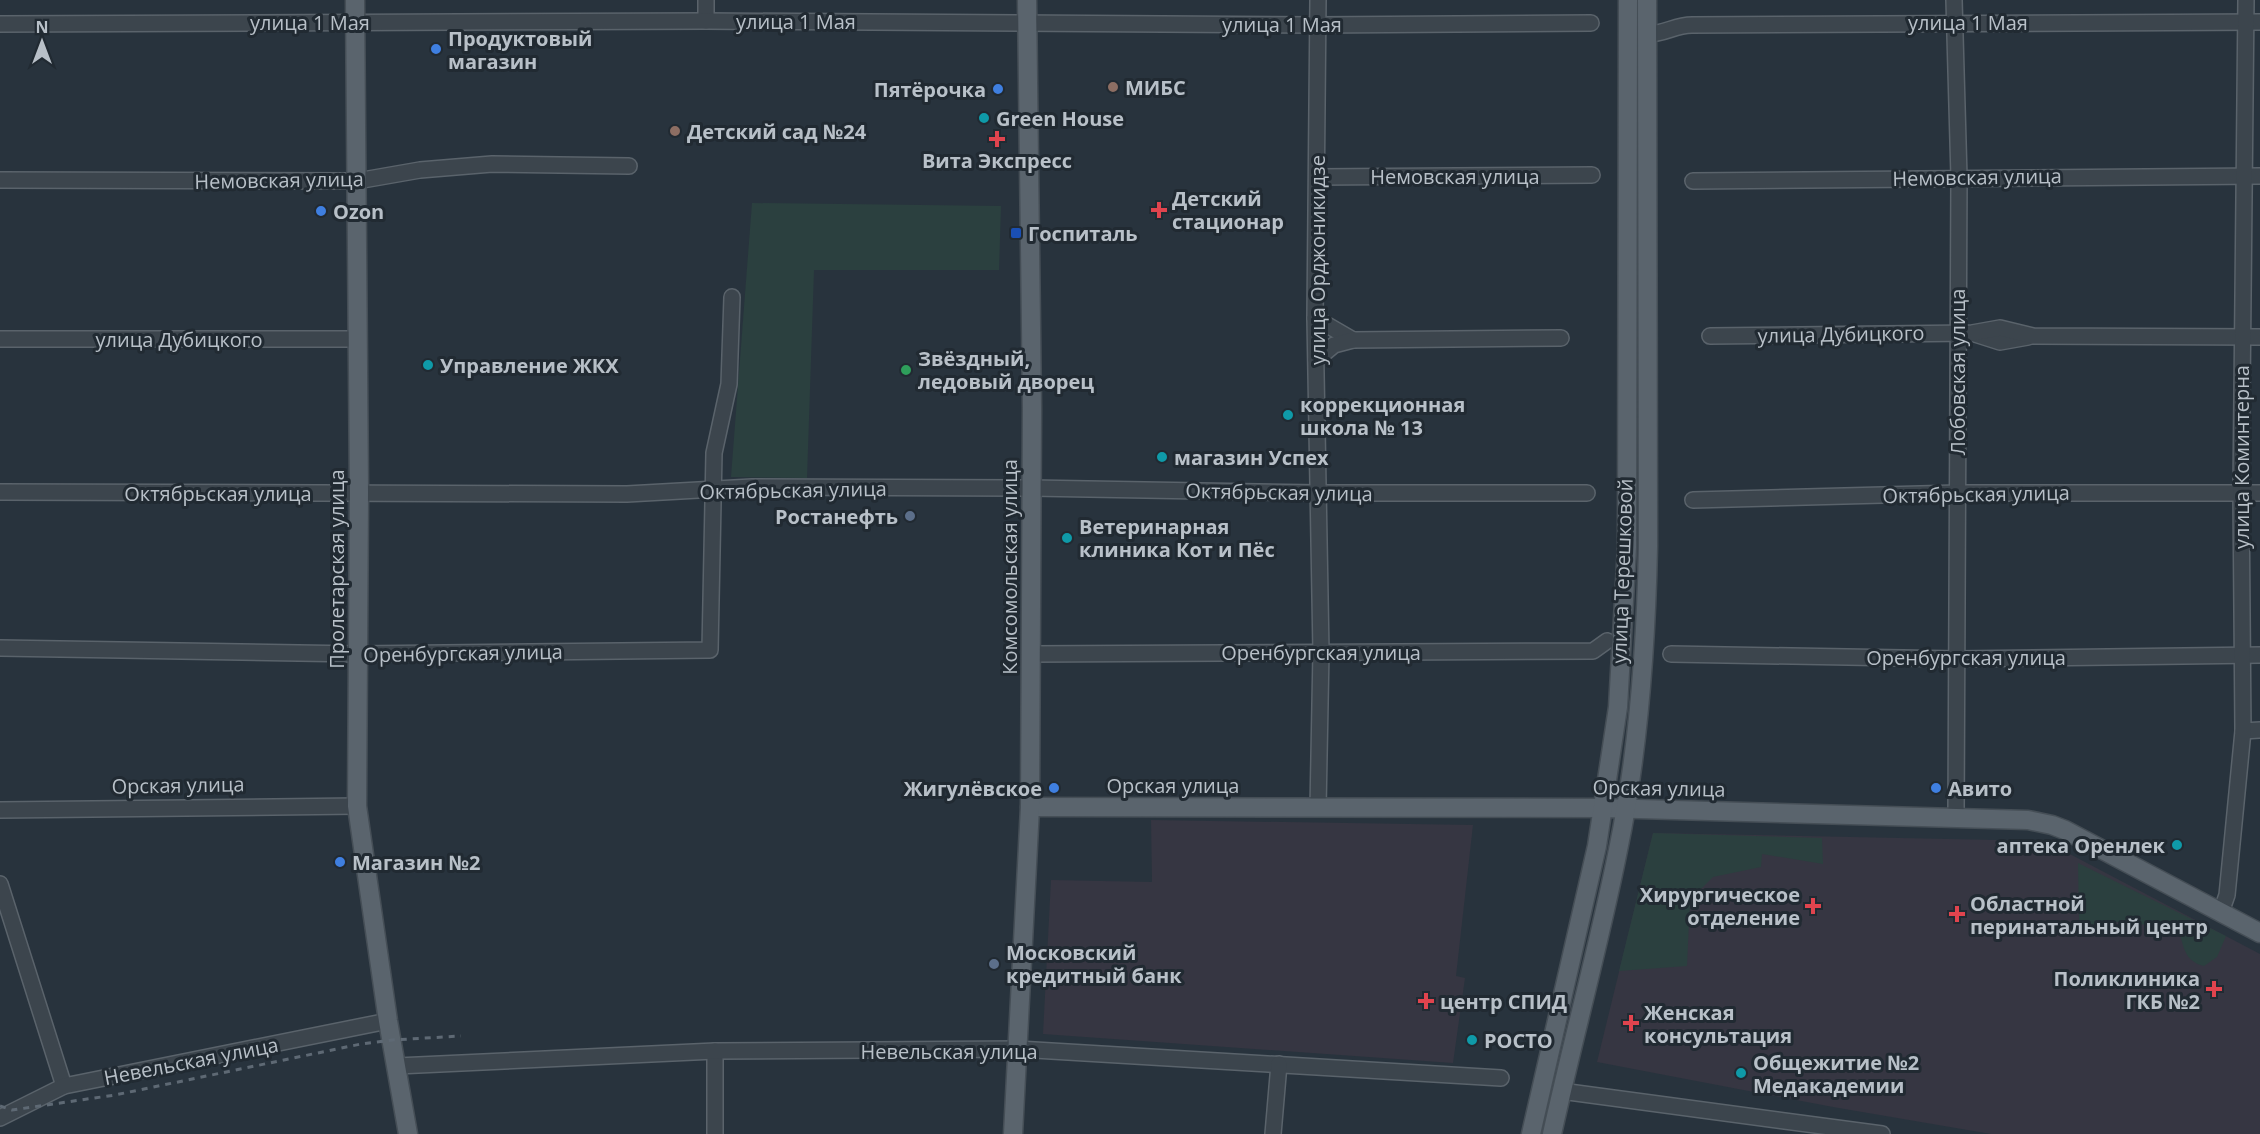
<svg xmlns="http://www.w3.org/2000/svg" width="2260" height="1134" font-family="'Open Sans',sans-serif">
  <rect width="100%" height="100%" fill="#28333d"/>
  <!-- medical -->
  <g fill="#363642">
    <polygon points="1151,820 1473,825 1456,976 1465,978 1453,1063 1043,1034 1051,880 1152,882"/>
    <polygon points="1653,833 2045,841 2260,954 2260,1134 1991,1134 1833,1107 1597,1062"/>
  </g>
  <!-- green -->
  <g fill="#2b403f">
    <polygon points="752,203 1001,206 999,270 814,270 807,478 731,477"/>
    <polygon points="1653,833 1822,838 1823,864 1762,854 1761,867 1713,877 1690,900 1687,966 1619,971"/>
    <path d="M2078,863L2226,936L2217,957L2204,966C2183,961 2184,945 2178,928L2117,922L2093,925L2079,920Z"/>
  </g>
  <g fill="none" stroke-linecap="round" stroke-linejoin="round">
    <!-- minor casing -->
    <g stroke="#5a636b" stroke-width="18">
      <g id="minor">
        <polyline points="1954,0 1959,177 1956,817"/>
        <polyline points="706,21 706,0"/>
        <polyline points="0,24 706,21 1319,25 1591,23"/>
        <path d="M1647,34C1666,34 1674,25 1692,25L2260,22"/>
        <polyline points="1317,177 1592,175"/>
        <polyline points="0,180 357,181 420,170 492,164 629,166"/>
        <polyline points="1693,181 2260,176"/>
        <polyline points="1315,318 1353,340"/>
        <polyline points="1975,334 2000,342 2028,337"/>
        <polyline points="1710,336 1972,333 2000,328 2033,336 2260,337"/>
        <polyline points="0,339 358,339"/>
        <polyline points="1316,360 1334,345 1353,340 1561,338"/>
        <polyline points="0,492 627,494 752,487 1032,488 1317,493 1587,493"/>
        <polyline points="1693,500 1958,493 2260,493"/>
        <polyline points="0,648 358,654 710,650 714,453 729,384 732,297"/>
        <polyline points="1031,654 1593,651 1607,641"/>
        <polyline points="1671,654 1958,659 2260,655"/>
        <polyline points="2243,731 2260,730"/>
        <polyline points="1318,808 1321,652 1315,318 1318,0"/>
        <polyline points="0,810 357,806"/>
        <polyline points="0,884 64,1086"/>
        <polyline points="2221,912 2227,895 2243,731 2241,493 2246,0"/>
        <polyline points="715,1051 715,1134"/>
        <polyline points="397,1066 715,1051 1018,1049 1501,1078"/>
        <polyline points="1561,1091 1882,1134"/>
        <polyline points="0,1118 64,1086 388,1021"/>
        <polyline points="1273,1134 1279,1064"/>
      </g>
    </g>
    <!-- major casing -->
    <g stroke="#454e56" stroke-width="21">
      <g id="major">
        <polyline points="355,0 359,493 357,806 388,1021 408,1134"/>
        <polyline points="1030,807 1603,808 2028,820 2052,825 2065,830 2260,933"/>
        <polyline points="1013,1134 1030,807 1032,408 1027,0"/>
        <polyline points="1531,1134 1597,846 1618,707 1627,547 1628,0"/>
        <path d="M1552,1134C1573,1039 1599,945 1618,850C1639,750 1646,648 1648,546L1647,0"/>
      </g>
    </g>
    <!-- minor -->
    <use href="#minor" stroke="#3c454d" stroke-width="15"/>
    <!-- major -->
    <use href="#major" stroke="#5a646d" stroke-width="18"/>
    <!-- rail -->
    <polyline stroke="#5e6974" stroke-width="3" stroke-dasharray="6 6" stroke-linecap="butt" points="0,1106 12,1110 115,1095 361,1044 392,1040 461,1036"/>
  </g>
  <!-- markers -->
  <g fill="#3f7fe0" stroke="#212a32" stroke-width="2">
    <circle cx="436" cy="49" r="6"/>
    <circle cx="998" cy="89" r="6"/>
    <circle cx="321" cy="211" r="6"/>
    <circle cx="1054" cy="788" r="6"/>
    <circle cx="1936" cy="788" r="6"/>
    <circle cx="340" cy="862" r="6"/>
  </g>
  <g fill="#8d6e63" stroke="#212a32" stroke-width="2">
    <circle cx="1113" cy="87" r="6"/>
    <circle cx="675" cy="131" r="6"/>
  </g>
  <g fill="#0f9aa8" stroke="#212a32" stroke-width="2">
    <circle cx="984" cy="118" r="6"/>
    <circle cx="428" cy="365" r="6"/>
    <circle cx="1288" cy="415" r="6"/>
    <circle cx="1162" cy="457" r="6"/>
    <circle cx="1067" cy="538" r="6"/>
    <circle cx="2177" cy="845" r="6"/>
    <circle cx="1472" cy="1040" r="6"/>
    <circle cx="1741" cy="1073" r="6"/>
  </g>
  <g fill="#e0444e" stroke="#212a32" stroke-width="2">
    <path d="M994 130h6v6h6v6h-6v6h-6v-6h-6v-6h6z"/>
    <path d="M1156 201h6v6h6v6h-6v6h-6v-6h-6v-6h6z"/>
    <path d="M1810 897h6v6h6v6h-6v6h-6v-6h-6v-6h6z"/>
    <path d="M1954 905h6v6h6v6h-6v6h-6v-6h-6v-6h6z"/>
    <path d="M2211 980h6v6h6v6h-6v6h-6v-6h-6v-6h6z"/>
    <path d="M1423 992h6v6h6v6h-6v6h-6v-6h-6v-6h6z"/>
    <path d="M1628 1014h6v6h6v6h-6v6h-6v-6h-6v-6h6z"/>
  </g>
  <rect fill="#1a4fb4" stroke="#212a32" stroke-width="2" x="1010" y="227" width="12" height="12" rx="3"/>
  <circle fill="#2e9e5b" stroke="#212a32" stroke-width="2" cx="906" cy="370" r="6"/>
  <g fill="#5c6f8a" stroke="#212a32" stroke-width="2">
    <circle cx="910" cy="516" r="6"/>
    <circle cx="994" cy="964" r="6"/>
  </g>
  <g text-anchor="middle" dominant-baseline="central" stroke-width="6" stroke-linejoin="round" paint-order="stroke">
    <!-- street labels -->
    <g font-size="20" fill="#b8c0c8" stroke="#212a32">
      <text x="796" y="21">улица 1 Мая</text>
      <text x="310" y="22">улица 1 Мая</text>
      <text x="1968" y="22">улица 1 Мая</text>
      <text x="1282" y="24">улица 1 Мая</text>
      <text x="1455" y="176">Немовская улица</text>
      <text transform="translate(1977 177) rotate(-1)">Немовская улица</text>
      <text transform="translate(279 180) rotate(-1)">Немовская улица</text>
      <text transform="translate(1317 260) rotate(-90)">улица Орджоникидзе</text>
      <text transform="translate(1841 334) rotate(-1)">улица Дубицкого</text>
      <text x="179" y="339">улица Дубицкого</text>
      <text transform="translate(1957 372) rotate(-90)">Лобовская улица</text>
      <text transform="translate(2241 457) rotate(-90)">улица Коминтерна</text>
      <text transform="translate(793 490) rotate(-1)">Октябрьская улица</text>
      <text transform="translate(1279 492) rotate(1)">Октябрьская улица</text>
      <text x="218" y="493">Октябрьская улица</text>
      <text transform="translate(1976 494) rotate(-1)">Октябрьская улица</text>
      <text transform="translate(1009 567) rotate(-90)">Комсомольская улица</text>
      <text transform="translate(336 569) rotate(-90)">Пролетарская улица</text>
      <text transform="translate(1622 571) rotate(-88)">улица Терешковой</text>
      <text x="1321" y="652">Оренбургская улица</text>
      <text transform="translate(463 653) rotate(-1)">Оренбургская улица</text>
      <text x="1966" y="657">Оренбургская улица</text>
      <text transform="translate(178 785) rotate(-1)">Орская улица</text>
      <text x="1173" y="785">Орская улица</text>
      <text transform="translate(1659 788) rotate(1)">Орская улица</text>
      <text x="949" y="1051">Невельская улица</text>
      <text transform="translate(191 1061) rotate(-11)">Невельская улица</text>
    </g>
    <!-- poi labels -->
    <g font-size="20" font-weight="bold" fill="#b8c0c8" stroke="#212a32" text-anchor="start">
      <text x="448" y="38">Продуктовый<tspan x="448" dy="23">магазин</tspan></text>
      <text x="1125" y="87">МИБС</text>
      <text x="986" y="89" text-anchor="end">Пятёрочка</text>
      <text x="996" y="118">Green House</text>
      <text x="687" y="131">Детский сад №24</text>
      <text x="997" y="160" text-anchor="middle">Вита Экспресс</text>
      <text x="1172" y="198">Детский<tspan x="1172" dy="23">стационар</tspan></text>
      <text x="333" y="211">Ozon</text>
      <text x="1028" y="233">Госпиталь</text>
      <text x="918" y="358">Звёздный,<tspan x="918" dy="23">ледовый дворец</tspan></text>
      <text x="440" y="365">Управление ЖКХ</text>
      <text x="1300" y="404">коррекционная<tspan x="1300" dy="23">школа № 13</tspan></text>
      <text x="1174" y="457">магазин Успех</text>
      <text x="898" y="516" text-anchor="end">Ростанефть</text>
      <text x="1079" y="526">Ветеринарная<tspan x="1079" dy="23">клиника Кот и Пёс</tspan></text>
      <text x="1042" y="788" text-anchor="end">Жигулёвское</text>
      <text x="1948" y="788">Авито</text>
      <text x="2165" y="845" text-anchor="end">аптека Оренлек</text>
      <text x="352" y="862">Магазин №2</text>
      <text x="1800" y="894" text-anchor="end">Хирургическое<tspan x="1800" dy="23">отделение</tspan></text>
      <text x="1970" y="903">Областной<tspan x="1970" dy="23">перинатальный центр</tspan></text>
      <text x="1006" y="952">Московский<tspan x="1006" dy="23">кредитный банк</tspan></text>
      <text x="2200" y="978" text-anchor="end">Поликлиника<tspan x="2200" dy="23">ГКБ №2</tspan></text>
      <text x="1440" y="1001">центр СПИД</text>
      <text x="1644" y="1012">Женская<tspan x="1644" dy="23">консультация</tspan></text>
      <text x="1484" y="1040">РОСТО</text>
      <text x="1753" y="1062">Общежитие №2<tspan x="1753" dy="23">Медакадемии</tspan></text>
    </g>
  </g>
  <!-- north arrow -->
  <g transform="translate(42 42)" stroke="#212a32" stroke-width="4.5" paint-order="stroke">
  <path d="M0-4.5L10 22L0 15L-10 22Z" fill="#b8c0c8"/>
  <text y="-9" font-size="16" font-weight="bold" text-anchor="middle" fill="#b8c0c8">N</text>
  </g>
</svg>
